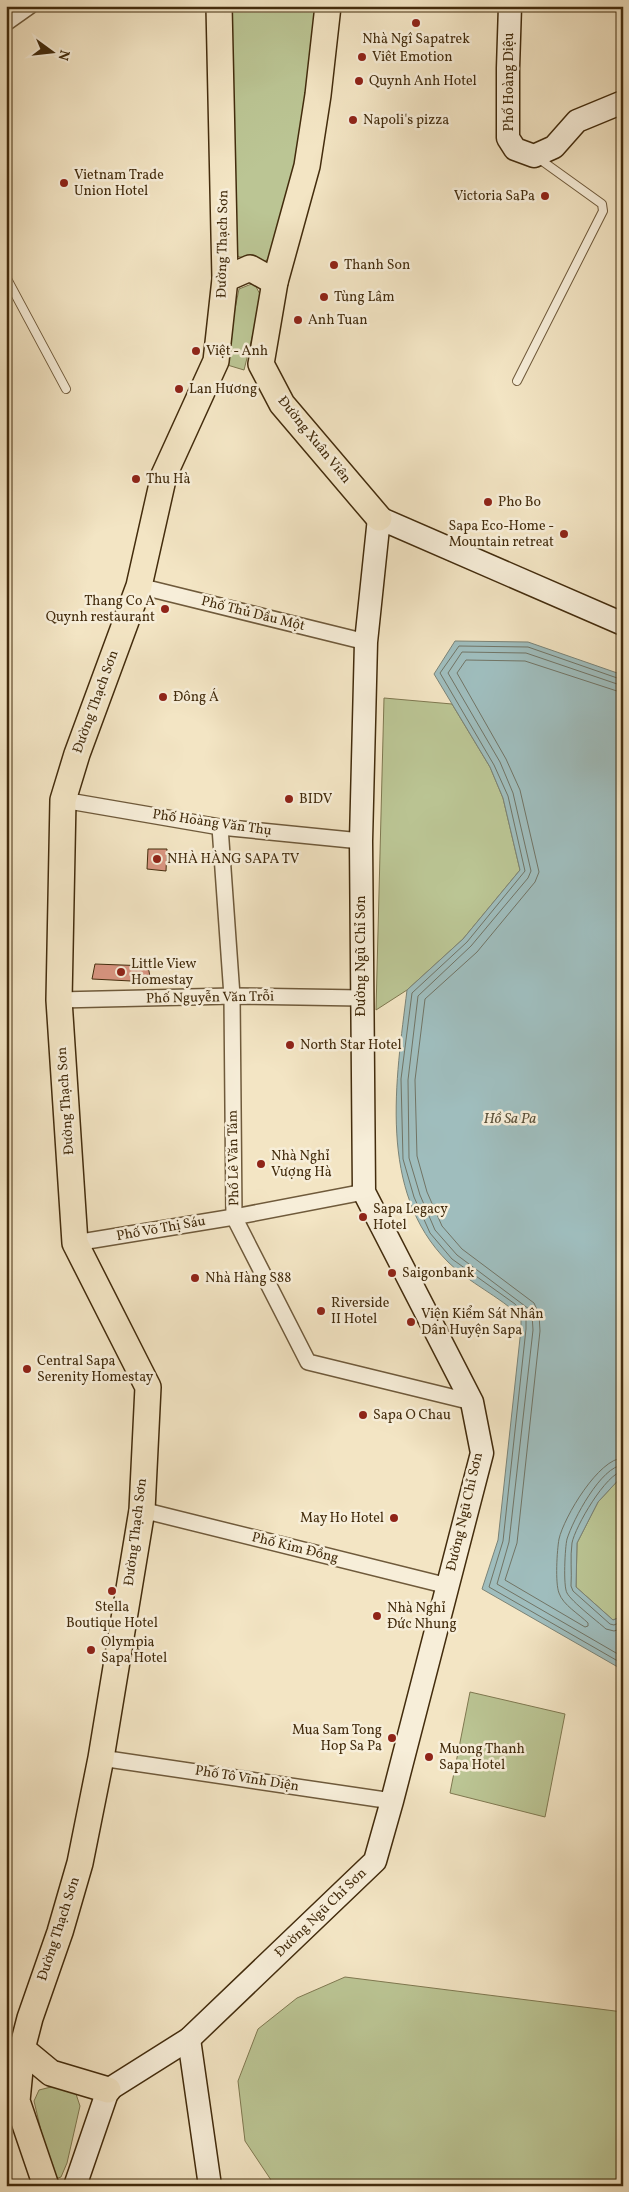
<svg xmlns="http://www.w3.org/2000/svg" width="629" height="2192" font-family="Vollkorn,serif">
  <rect width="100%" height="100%" fill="#f3e5c4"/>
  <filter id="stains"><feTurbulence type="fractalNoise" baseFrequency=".004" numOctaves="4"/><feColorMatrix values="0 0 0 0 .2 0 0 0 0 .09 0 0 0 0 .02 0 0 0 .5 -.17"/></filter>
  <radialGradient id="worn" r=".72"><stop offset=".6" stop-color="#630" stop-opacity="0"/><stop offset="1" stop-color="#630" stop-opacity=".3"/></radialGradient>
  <!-- green -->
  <g fill="#bbc594" stroke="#7f7850">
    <polygon points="225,6 320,6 297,172 275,247 266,261 251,260 237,256"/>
    <polygon points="254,283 262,298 244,370 224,364 239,289"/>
    <polygon points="384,698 452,704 490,767 503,798 520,870 463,939 407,990 376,1010"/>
    <polygon points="623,1475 623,1616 613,1620 576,1587 577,1543 598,1502"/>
    <polygon points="470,1692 565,1714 545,1817 450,1793"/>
    <polygon points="345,1977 623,2012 623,2186 275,2186 245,2141 238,2081 258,2029 297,1998"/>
    <polygon points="59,2085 76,2094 80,2106 67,2163 61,2177 55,2179 50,2169 34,2101 39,2090"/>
  </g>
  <!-- water -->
  <path fill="#9fbdbd" stroke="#7a8377" d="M455,641L528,642L623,675V1475L598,1502L577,1543L576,1587L613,1620L623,1616V1670L482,1589L498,1540L521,1329V1317C499,1296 469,1283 448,1262C377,1191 396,1080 407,990L463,939L520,870L503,798L490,767L434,674Z"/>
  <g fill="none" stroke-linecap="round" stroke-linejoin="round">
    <!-- shore -->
    <g stroke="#717465" stroke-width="1">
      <polyline points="623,680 528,647 459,646 440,673 494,765 508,796 525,871 467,942 412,993 401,1079 403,1159 414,1197 430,1233 452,1259 515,1304 526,1316 526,1329 503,1541 489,1587 623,1664"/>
      <polyline points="623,686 526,653 462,652 448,673 500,762 513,793 531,871 528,878 471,946 418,996 408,1080 409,1158 420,1195 435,1230 457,1255 529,1309 532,1315 533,1330 509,1542 497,1584 623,1657"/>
      <path d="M623,693L525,661L466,660L457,673L506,759L520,790L539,872L535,882L477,952L425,999L415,1080L417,1156L427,1192L442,1226L462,1249L534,1303L539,1314L540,1331L517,1543L505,1580L585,1627L588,1626V1623C579,1614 563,1605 559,1593C555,1583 557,1550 559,1539C564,1517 599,1458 623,1458"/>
      <path d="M623,1465C601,1466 573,1520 567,1539C565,1547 563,1586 567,1593C572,1602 597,1621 606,1629L614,1631L623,1628"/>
      <path d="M623,1471C606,1473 575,1527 572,1543C570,1557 572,1573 571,1586L573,1591L610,1624L614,1625L623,1621"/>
    </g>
  </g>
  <!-- building -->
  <g fill="#d99581" stroke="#432c0d">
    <polygon points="148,849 167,849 166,871 147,869"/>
    <polygon points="95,964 148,966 151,982 92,979"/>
  </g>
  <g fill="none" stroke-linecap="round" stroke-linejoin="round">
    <!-- lane casing -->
    <g stroke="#6f5a3b" stroke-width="10">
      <g id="lane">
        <polyline points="6,277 66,389"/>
        <polyline points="517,381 603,211 602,204 538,158"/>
      </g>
    </g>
    <!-- street casing -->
    <g stroke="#6f5a3b" stroke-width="18">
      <g id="street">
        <polyline points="6,23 30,6"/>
        <polyline points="139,586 366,642"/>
        <polyline points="63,800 220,827 361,841"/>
        <polyline points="220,827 232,996 234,1217 308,1362 472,1402"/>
        <polyline points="59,1000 232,996 361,998"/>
        <polyline points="75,1243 234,1217 364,1192"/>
        <polyline points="142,1510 448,1586"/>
        <polyline points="101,1758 392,1801"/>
      </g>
    </g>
    <!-- secondary casing -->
    <g stroke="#432c0d" stroke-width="25">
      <g id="secondary">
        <polyline points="510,6 508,68 508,138 515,149 534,156 554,147 577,121 623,102"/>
        <polyline points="189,2039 210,2186"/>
        <polyline points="75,2186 108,2090 189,2039 375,1861 392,1801 482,1453 472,1402 364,1192 361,841 366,642 379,518 623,624"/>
      </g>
    </g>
    <!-- primary casing -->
    <g stroke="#432c0d" stroke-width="28">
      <g id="primary">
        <polyline points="328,6 318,95 307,166 275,282 261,364 282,404 379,518"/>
        <polyline points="225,279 250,268 275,282"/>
        <polyline points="22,2049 51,2073 108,2090"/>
        <polyline points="46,2186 17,2101 22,2049 30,2018 60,1932 80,1863 101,1758 142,1510 148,1387 75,1243 59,1000 63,800 77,754 139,586 164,475 216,361 225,279 219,6"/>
      </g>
    </g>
    <!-- lane -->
    <use href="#lane" stroke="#f7eed9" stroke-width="8"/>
    <!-- street -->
    <use href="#street" stroke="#f7eed9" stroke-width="15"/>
    <!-- secondary -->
    <use href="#secondary" stroke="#f7eed9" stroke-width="22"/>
    <!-- primary -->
    <use href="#primary" stroke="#f3e5c4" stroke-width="25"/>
  </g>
  <!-- markers -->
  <g fill="#8f2418" stroke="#f7eed9" stroke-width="2">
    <circle cx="416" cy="23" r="5"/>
    <circle cx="362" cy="57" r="5"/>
    <circle cx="359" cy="81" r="5"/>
    <circle cx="353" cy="120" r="5"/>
    <circle cx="64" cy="183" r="5"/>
    <circle cx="545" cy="196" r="5"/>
    <circle cx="334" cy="265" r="5"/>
    <circle cx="324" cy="297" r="5"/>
    <circle cx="298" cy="320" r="5"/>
    <circle cx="196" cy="351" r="5"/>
    <circle cx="179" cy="389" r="5"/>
    <circle cx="136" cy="479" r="5"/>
    <circle cx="488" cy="502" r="5"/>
    <circle cx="564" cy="534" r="5"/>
    <circle cx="165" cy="609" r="5"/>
    <circle cx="163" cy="697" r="5"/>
    <circle cx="289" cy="799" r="5"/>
    <circle cx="157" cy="859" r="5"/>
    <circle cx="121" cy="972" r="5"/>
    <circle cx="290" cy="1045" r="5"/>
    <circle cx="261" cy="1164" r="5"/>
    <circle cx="363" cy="1217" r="5"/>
    <circle cx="392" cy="1273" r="5"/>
    <circle cx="195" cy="1278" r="5"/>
    <circle cx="321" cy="1311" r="5"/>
    <circle cx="411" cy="1322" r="5"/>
    <circle cx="27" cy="1369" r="5"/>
    <circle cx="363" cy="1415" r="5"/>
    <circle cx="394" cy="1518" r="5"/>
    <circle cx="112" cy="1591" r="5"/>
    <circle cx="377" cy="1616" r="5"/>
    <circle cx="91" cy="1650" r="5"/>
    <circle cx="392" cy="1738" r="5"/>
    <circle cx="429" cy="1757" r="5"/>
  </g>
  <g text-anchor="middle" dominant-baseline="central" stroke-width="5" stroke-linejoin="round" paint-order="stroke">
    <!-- poi labels -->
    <g font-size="14" fill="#432c0d" stroke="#f7eed9" text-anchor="start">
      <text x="416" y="39" text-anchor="middle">Nhà Ngî Sapatrek</text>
      <text x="372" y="57">Viêt Emotion</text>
      <text x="369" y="81">Quynh Anh Hotel</text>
      <text x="363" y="120">Napoli's pizza</text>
      <text x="74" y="175">Vietnam Trade<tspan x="74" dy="16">Union Hotel</tspan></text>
      <text x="535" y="196" text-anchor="end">Victoria SaPa</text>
      <text x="344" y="265">Thanh Son</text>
      <text x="334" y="297">Tùng Lâm</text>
      <text x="308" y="320">Anh Tuan</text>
      <text x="206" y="351">Việt - Anh</text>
      <text x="189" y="389">Lan Hương</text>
      <text x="146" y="479">Thu Hà</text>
      <text x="498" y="502">Pho Bo</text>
      <text x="554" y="526" text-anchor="end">Sapa Eco-Home -<tspan x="554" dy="16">Mountain retreat</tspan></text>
      <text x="155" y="601" text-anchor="end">Thang Co A<tspan x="155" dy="16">Quynh restaurant</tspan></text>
      <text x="173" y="697">Đông Á</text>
      <text x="299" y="799">BIDV</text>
      <text x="167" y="859">NHÀ HÀNG SAPA TV</text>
      <text x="131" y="964">Little View<tspan x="131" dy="16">Homestay</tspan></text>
      <text x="300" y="1045">North Star Hotel</text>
      <text x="271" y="1156">Nhà Nghỉ<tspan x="271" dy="16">Vượng Hà</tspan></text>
      <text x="373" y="1209">Sapa Legacy<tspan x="373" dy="16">Hotel</tspan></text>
      <text x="402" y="1273">Saigonbank</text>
      <text x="205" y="1278">Nhà Hàng S88</text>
      <text x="331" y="1303">Riverside<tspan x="331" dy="16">II Hotel</tspan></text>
      <text x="421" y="1314">Viện Kiểm Sát Nhân<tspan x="421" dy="16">Dân Huyện Sapa</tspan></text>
      <text x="37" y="1361">Central Sapa<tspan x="37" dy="16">Serenity Homestay</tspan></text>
      <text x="373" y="1415">Sapa O Chau</text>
      <text x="384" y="1518" text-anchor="end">May Ho Hotel</text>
      <text x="112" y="1607" text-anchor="middle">Stella<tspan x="112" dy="16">Boutique Hotel</tspan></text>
      <text x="387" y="1608">Nhà Nghỉ<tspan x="387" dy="16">Đức Nhung</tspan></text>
      <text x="101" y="1642">Olympia<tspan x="101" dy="16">Sapa Hotel</tspan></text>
      <text x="382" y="1730" text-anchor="end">Mua Sam Tong<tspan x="382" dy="16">Hop Sa Pa</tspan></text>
      <text x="439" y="1749">Muong Thanh<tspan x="439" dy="16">Sapa Hotel</tspan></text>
    </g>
    <!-- street labels -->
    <g font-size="14" fill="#432c0d" stroke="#f7eed9">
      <text transform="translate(509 82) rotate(-90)">Phố Hoàng Diệu</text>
      <text transform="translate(223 244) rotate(-89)">Đường Thạch Sơn</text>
      <text transform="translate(314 440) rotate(51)">Đường Xuân Viên</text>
      <text transform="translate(253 614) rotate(14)">Phố Thủ Dầu Một</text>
      <text transform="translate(96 702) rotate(-70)">Đường Thạch Sơn</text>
      <text transform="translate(212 823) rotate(8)">Phố Hoàng Văn Thụ</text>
      <text transform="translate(361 956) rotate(-90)">Đường Ngũ Chỉ Sơn</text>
      <text transform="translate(210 998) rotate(-1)">Phố Nguyễn Văn Trỗi</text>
      <text transform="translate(66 1101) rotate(-94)">Đường Thạch Sơn</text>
      <text transform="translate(234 1158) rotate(-91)">Phố Lê Văn Tám</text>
      <text transform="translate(161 1229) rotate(-10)">Phố Võ Thị Sáu</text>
      <text transform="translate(465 1512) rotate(-77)">Đường Ngũ Chỉ Sơn</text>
      <text transform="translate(136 1532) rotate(-83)">Đường Thạch Sơn</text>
      <text transform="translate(295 1548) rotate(14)">Phố Kim Đồng</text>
      <text transform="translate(247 1779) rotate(9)">Phố Tô Vĩnh Diện</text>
      <text transform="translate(321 1913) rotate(-44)">Đường Ngũ Chỉ Sơn</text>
      <text transform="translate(59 1929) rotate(-72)">Đường Thạch Sơn</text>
    </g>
    <!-- water labels -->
    <g font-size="15" font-style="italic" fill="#5a5039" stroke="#f7eed9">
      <text x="510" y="1119">Hồ Sa Pa</text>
    </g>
  </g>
  <!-- margin -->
  <rect width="629" height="2192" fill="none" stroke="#f3e5c4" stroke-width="25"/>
  <rect x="8" y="8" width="614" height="2177" fill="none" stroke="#432c0d" stroke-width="2.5"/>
  <rect x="12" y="12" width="604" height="2167" fill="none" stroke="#432c0d"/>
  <!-- north arrow -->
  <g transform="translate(52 52) rotate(105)" stroke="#f7eed9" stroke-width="4" paint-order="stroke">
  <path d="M0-4L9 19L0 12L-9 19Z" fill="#432c0d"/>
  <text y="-8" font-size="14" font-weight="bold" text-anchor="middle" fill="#432c0d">N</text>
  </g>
  <rect width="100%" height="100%" filter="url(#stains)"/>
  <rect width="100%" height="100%" fill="url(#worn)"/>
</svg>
